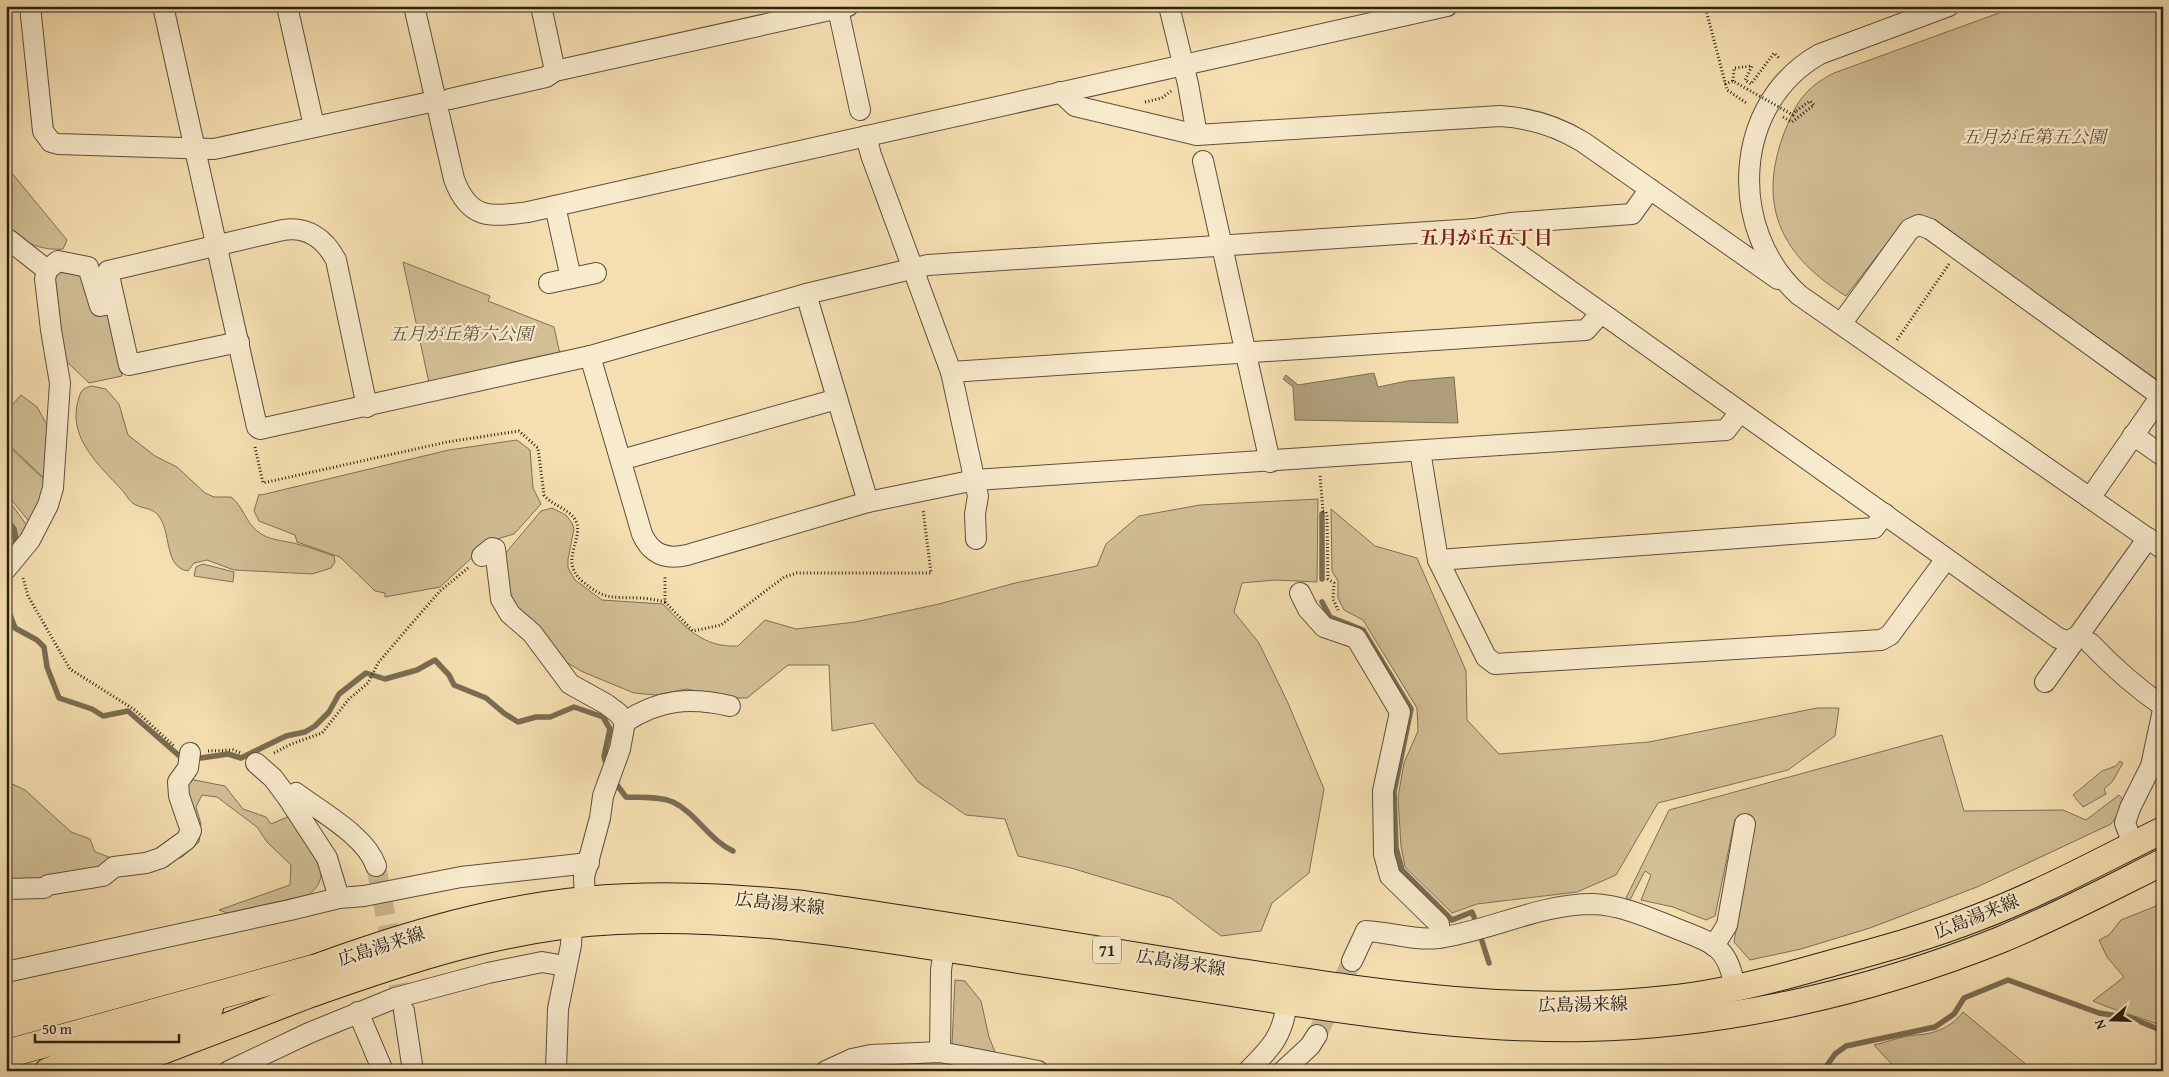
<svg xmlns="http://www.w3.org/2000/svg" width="2169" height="1077" font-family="'Gentium Book Plus','Noto Serif JP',serif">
  <rect width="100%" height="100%" fill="#f5dfb0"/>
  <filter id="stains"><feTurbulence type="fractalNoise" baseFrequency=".004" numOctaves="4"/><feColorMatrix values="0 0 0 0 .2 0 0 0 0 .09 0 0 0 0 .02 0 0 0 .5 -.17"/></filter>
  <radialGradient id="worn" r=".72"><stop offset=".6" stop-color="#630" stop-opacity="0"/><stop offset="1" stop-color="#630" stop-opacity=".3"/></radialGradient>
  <!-- green -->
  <g fill="#d2bf96" stroke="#7e7056">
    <path d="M2018,6H2163V384L1927,217L1915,215L1904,221L1846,296C1783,257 1757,208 1783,136C1795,104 1804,88 1834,73Z"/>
    <path d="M6,166L67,240L63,249C42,251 16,242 7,221C2,211 6,179 6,166Z"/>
    <polygon points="403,262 490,296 488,301 554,327 560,354 429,383"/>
    <polygon points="61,268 81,272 96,315 108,313 122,376 89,383 64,359 55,276"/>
    <path d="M92,386L106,389L119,404L128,435L155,456L177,467L205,493L214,497H231C243,506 245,521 257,531C269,541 283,540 297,544C310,547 322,552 334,556L335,562L331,568L312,574L234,570L207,560L194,563L188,571C163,567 172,531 158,515C151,507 142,509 134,504C129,501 125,493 121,489C100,466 70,440 77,405C80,394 80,388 92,386Z"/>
    <polygon points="21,395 37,407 51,432 46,480 6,442 6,412"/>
    <polygon points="517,440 530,450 533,488 541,504 514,534 490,541 440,587 385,597 385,593 375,591 340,557 297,542 295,535 259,521 254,511 259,494 261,495 449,450"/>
    <polygon points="6,444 47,482 31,524 6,493"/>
    <polygon points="6,497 29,528 21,538 18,537 16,528 6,516"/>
    <path d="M1318,499L1317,582L1275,580L1242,583L1234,612L1259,643L1288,703L1324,789L1309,873L1272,903L1261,931L1221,936L1171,898L1071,868L1018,856L1005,819L966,815L918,782L873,723L832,731L829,665H788L747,698H726L687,689L656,695L634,693L583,672L559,658L510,604L504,555L541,511L552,508L566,515L572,523L574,529L568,559V568L575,580L602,600L663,604C685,627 703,648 738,646L765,620L796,629L855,622L939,604L1015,583L1097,566L1106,544L1139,516L1200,505Z"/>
    <polygon points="1331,509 1375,546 1417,558 1466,671 1467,720 1499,754 1649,742 1817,708 1839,708 1835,736 1788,770 1658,803 1616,875 1577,892 1477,904 1452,913 1405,867 1401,846 1398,797 1404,763 1418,731 1417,708 1363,620 1344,610 1338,598 1338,581 1332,571"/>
    <polygon points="203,564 234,572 233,582 194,576 196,567"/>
    <polygon points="1942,735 1964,811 2063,810 2086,820 2119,795 2127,803 2111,824 1977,887 1870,928 1801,949 1750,960 1734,942 1755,822 1735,819 1715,916 1706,920 1673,907 1641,900 1651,875 1645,871 1630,900 1626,898 1669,810"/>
    <polygon points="2120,761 2123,763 2112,782 2104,789 2106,794 2083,807 2073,795 2102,771 2116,766"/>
    <path d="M189,779L225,786L243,809L266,817L271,824L290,816C305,838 340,873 308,895L227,913L219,910L290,885L291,865L267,842L257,827L217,797L202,795L196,807L201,824L199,842L182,857L173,860L193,842L181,794Z"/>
    <polygon points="6,781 25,790 71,832 90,839 95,852 109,857 111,864 98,873 6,882"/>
    <path d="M2163,889V1026C2139,1017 2116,1011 2093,1001L2124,977L2107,957L2099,940L2109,935L2121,920L2156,906Z"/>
    <polygon points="955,980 965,981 981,1001 989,1037 997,1057 954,1048 952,1044"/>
    <path d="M1963,1012L2034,1071H1898L1874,1045C1887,1042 1902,1036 1916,1035C1934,1034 1951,1028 1963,1012Z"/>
  </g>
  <!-- water -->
  <polygon fill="#b09e7b" stroke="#7a6c52" points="1374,373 1378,387 1407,381 1454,377 1458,423 1295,420 1293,387 1283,379 1286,375 1298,385"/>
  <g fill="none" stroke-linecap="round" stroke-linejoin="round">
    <!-- stream -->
    <g stroke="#7a6c52" stroke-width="5.5">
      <polyline points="1322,514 1322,579"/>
      <polyline points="6,519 14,529 16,543"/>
      <polyline points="1322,602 1330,617 1363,630 1411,709 1394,792 1396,848 1402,870 1452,920 1472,912 1474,917"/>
      <polyline points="6,604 15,628 37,640 44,647 47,667 59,698 92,709 103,716 128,711 184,760"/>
      <polyline points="201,758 228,754 241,758 286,736 305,732 315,726 329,712 339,694 366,673 385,679 417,670 435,660 449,675 454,685 486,698 505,714 518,722 536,717 550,717 574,707 603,717 610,729 604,756 607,768"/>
      <path d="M614,781L626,797C641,798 658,796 673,802C696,813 709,840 733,851"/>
      <polyline points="1482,941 1489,963"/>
      <polyline points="1823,1071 1835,1054 1846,1046 1935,1027 1954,1014 1964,998 2008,980 2099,1013 2131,1018 2163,1031"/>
    </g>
    <!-- minor-tunnel -->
    <g stroke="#ccb991" stroke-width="20" stroke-dasharray="20 10" stroke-linecap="butt">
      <polyline points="376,866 404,1011"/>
      <polyline points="1317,1035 1352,961"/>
    </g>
    <!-- minor casing -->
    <g stroke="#5d503c" stroke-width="22">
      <g id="minor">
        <polyline points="30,6 43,131 51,142 58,144 214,149 435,101"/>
        <polyline points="163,6 257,427 260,429 590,356 806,294 928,265 1474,229 1510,223 1632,214 1650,189"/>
        <polyline points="287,6 314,126"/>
        <path d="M414,6L454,179C469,220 490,217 528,212L1447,6"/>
        <polyline points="541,6 555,71"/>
        <polyline points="1169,6 1188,84 1197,135"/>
        <path d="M1949,6L1820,54C1732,103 1727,230 1799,295L2163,549"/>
        <polyline points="838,9 860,110"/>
        <path d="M1060,92L1075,106L1197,135L1500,116C1531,118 1557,126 1583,142L1778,279"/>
        <polyline points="450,99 546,77 555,71 848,6"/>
        <polyline points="866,136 871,155 951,372 978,496 975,514 976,539"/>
        <polyline points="1203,161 1270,462"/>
        <polyline points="555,206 571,278"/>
        <polyline points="1492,226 1495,237 2058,638 2068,641 2078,636 2148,538"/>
        <polyline points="6,241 9,240 47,270"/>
        <polyline points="549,283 596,273"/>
        <polyline points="806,294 868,502"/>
        <polyline points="1841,324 1910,229 1919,225 1930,229 2161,396 2090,498"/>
        <path d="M239,342L129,365L108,271L283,230C307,226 325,239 336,260L367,407"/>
        <path d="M590,356L642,534C651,554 666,560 687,555L868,502L975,480L1726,430L1740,412"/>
        <polyline points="951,372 1586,330 1601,313"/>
        <polyline points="2133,435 2163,456"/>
        <polyline points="1420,451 1438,560 1486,657 1495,664 1881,640 1890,635 1946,559"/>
        <polyline points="621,460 837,399"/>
        <polyline points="482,556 492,548 495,549 501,599 510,614 532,633 570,684 606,704 618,713 625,722 620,749 603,796 600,818 584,877 585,900"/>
        <polyline points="1438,560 1874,528 1885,514"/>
        <polyline points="6,569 30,540 48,505 53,488 60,383 51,330 45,279 47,270 58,261 88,267 100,306 115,303"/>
        <polyline points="1300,593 1308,609 1324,627 1356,638 1400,712 1383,791 1384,854 1390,876 1439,924 1439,938"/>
        <path d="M2090,643C2113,667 2135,687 2163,706"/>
        <polyline points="2045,682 2078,636"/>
        <path d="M625,722C659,699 691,697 730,706"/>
        <polyline points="256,763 273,778 288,798 327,858 339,898"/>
        <path d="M288,798L296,793C321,812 366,836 376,866"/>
        <polyline points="2133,844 2125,823 2130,808 2151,766 2163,710"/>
        <polyline points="6,889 44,888 48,885 103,876 114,867 146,863 161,858 186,840 191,831 179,796 178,782 188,768 190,753"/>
        <polyline points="1714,946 1727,925 1745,824"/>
        <path d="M1352,961L1366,931C1389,932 1415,941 1438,938C1490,931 1539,904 1593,904C1623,905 1652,919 1680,930C1716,944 1728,948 1735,988"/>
        <polyline points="6,972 290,910 339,898 364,896 461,877 589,863"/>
        <polyline points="404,1011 413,1071"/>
        <polyline points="358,1012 383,1071"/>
        <polyline points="940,1052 941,970 944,949"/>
        <polyline points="229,1071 309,1033 395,998 488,973 542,962 565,966"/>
        <polyline points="556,1071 558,1009 571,945 572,924"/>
        <polyline points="826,1071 852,1059 871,1055 940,1052 1038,1071"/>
        <path d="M1248,1071C1271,1048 1283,1036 1287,1002"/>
        <polyline points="1283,1071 1310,1046 1317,1035"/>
      </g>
    </g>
    <!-- major casing -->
    <g stroke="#2a2115" stroke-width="28">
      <g id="major">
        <path d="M293,976C388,940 484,910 585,900C658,893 731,897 804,904C945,924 1086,948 1227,970C1372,992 1520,1016 1667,999C1718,994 1769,981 1818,967C1872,952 1926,938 1979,917C2042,893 2102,860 2163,830"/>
        <polyline points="48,1071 210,1008"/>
        <path d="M110,1071C176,1045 242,1020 308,995C409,959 509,926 617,921C759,914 899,942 1039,963C1116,975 1193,987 1270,999C1374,1015 1480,1030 1586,1028C1727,1025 1870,992 2000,940C2056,917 2109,889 2163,862"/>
      </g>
    </g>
    <!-- highway casing -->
    <g stroke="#2a2115" stroke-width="29">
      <polyline id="highway" points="6,1054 313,969"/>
    </g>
    <!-- path -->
    <g stroke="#2a2115" stroke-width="3" stroke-dasharray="1 2.5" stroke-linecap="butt">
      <polyline points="1705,6 1727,90 1748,104"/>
      <polyline points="1733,81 1734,68 1752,66 1745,80 1751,84 1774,53 1780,59"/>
      <polyline points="1725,84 1733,81 1747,89"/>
      <polyline points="1145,102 1162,98 1171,91"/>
      <polyline points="1783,117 1792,122 1814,105 1810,101 1796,111"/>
      <polyline points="1897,340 1949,264"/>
      <path d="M255,447L263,483L447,442L519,431L538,448L544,495C552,506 569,508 576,521C581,532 573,546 572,558C571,567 575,575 582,581C604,600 612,597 638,598C647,598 656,600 665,602V575"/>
      <polyline points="1320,476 1323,511 1326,512 1327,516 1328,579 1334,583 1333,599 1339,612"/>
      <polyline points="23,578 28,596 70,669 135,710 174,746"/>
      <polyline points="665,602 693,631 721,625 784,577 797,573 931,573 923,510"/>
      <polyline points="208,751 233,750 241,753"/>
      <polyline points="274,753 291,744 322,733 349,699 368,683 378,663 407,629 440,591 468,568"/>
    </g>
    <!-- minor -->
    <use href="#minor" stroke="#f8eacc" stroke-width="20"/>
    <!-- major -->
    <use href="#major" stroke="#f5dfb0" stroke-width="26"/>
    <!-- highway -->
    <use href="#highway" stroke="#f5dfb0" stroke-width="28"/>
    <!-- path-bridge -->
    <polyline stroke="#2a2115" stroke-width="3" stroke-dasharray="1 2.5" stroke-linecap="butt" points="1747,89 1793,115 1796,111"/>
  </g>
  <g text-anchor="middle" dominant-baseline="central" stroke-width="4.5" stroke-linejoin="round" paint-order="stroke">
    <!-- shield labels -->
    <rect fill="#f8eacc" stroke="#685d4c" stroke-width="1" x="1093" y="936.5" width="28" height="27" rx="4"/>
    <g font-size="16" font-weight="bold" fill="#2a2115">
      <text x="1107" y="950">71</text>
    </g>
    <!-- park labels -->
    <g font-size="18" font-style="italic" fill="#5c503c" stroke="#f8eacc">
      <text x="2034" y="136">五月が丘第五公園</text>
      <text x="461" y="333">五月が丘第六公園</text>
    </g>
    <!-- street labels -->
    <g font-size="18" fill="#2a2115" stroke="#f8eacc">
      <text transform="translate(780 903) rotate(6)">広島湯来線</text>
      <text transform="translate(1976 916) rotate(-22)">広島湯来線</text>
      <text transform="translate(381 946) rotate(-18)">広島湯来線</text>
      <text transform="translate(1181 962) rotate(9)">広島湯来線</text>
      <text transform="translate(1583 1004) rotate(-1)">広島湯来線</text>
    </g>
    <!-- neighbourhood labels -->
    <g font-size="19" font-weight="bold" fill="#7a1f14" stroke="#f8eacc">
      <text x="1486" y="237">五月が丘五丁目</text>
    </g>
  </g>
  <!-- margin -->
  <rect width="2169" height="1077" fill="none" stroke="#f5dfb0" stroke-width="25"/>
  <rect x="8" y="8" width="2154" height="1062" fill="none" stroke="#2a2115" stroke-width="2.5"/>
  <rect x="12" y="12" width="2144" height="1052" fill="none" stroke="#2a2115"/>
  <!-- north arrow -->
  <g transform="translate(2112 1020) rotate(250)" stroke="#f8eacc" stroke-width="4" paint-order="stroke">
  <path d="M0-4L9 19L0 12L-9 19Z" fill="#2a2115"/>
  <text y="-8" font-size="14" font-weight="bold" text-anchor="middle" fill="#2a2115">N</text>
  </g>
  <!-- scale -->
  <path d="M35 1034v8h144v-8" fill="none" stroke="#2a2115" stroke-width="2.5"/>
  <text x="42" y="1034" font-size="15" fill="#2a2115" stroke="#f8eacc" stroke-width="4" paint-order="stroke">50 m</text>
  <rect width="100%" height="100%" filter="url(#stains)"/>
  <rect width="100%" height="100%" fill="url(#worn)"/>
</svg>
